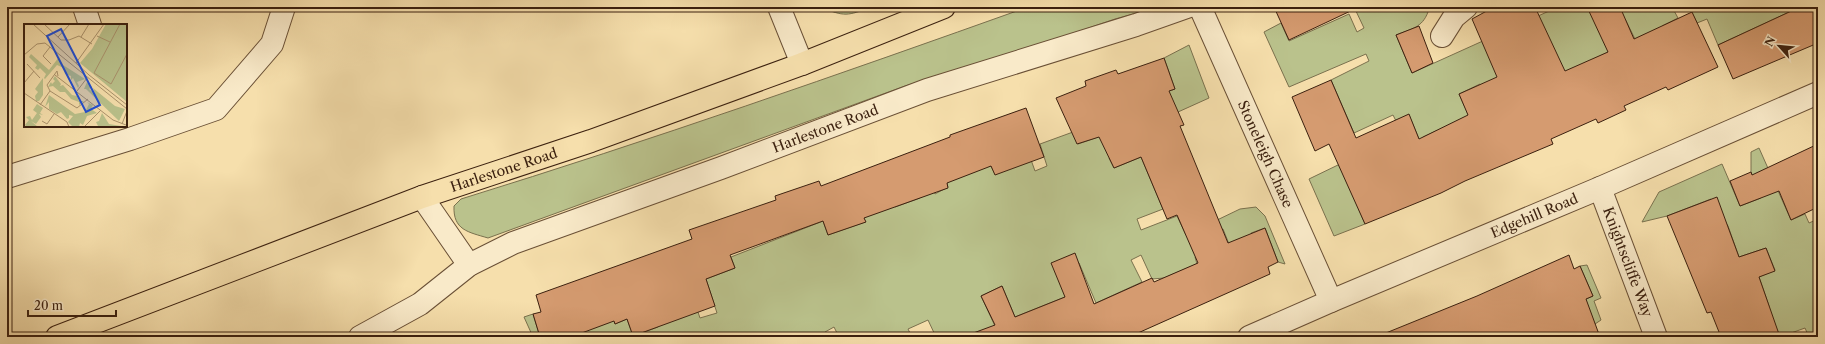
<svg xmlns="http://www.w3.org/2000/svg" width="1825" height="344" font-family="'Libre Caslon Text',serif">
  <rect width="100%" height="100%" fill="#f6dfac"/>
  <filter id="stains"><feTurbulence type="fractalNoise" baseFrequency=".005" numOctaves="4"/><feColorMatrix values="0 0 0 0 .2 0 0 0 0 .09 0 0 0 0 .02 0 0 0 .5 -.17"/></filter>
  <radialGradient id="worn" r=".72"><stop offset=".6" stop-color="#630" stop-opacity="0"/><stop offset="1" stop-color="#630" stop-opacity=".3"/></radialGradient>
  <!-- green -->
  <g fill="#bac28c" stroke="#7a714e">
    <path d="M821,7H871C848,16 844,17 821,7Z"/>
    <path d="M1028,7H1159L1115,19L1068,35L905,86L488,238C468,232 453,230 454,206L461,199C652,140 840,74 1028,7Z"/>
    <path d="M1359,7H1426L1428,12C1422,28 1411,29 1396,35L1412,73L1558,7H1672L1678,18L1662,26L1668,39H1635L1625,19L1608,52L1492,112L1480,84L1459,94L1472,123L1436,131L1423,137L1422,146L1409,115L1396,121L1393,115L1354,133L1331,80L1369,61L1366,54L1289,87L1264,32L1281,23L1289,41L1349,14L1357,32L1364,28L1355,9Z"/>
    <polygon points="1689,7 1800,7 1718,45 1707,19 1697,23"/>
    <polygon points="1189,45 1209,98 1178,112 1109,158 1114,168 1141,157 1163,209 1137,219 1141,230 1177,216 1186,235 1240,209 1256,207 1265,216 1285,264 1278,262 1265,228 1251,233 1253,238 1231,249 1223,229 1206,237 1212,250 1195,257 1197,264 1164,278 1152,279 1141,255 1131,260 1142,282 1096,303 1079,263 1065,297 1015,317 1002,286 981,296 995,326 981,337 936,337 928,320 908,329 912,337 839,337 834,327 825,332 827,337 771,337 770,335 765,337 570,337 609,308 615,324 627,319 633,336 658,327 687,280 700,318 717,313 706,279 735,268 731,257 823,221 828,235 865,222 860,207 890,195 895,207 920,198 930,181 935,194 948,187 944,174 991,166 995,174 1026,146 1035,171 1047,166 1040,144 1073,132 1078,144 1118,130 1161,94 1175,89 1164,58"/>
    <polygon points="1759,148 1791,220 1805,214 1809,223 1818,219 1818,337 1809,337 1805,328 1780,337 1763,337 1769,306 1759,277 1775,270 1766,248 1739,257 1728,226 1711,199 1667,216 1642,222 1659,192 1722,164 1740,206 1761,198 1751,172 1751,152"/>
    <polygon points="1340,164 1365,224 1334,236 1309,179"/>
    <polygon points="1587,265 1601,298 1594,301 1601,320 1595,324 1577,303 1593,296 1580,266"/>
    <polygon points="533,314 540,337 533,337 524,317"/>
  </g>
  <!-- building -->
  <g fill="#d59b70" stroke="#3b200f">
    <polygon points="1274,7 1359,7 1289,40"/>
    <polygon points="1494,7 1535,7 1565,71 1608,52 1587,7 1620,7 1634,39 1692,12 1718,67 1668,90 1666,87 1624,106 1626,110 1598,123 1596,119 1551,139 1553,144 1465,181 1441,193 1365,224 1329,144 1315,151 1292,97 1331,80 1356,138 1409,114 1419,139 1468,115 1459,94 1497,77 1472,19"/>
    <polygon points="1800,7 1818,7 1818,43 1733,79 1718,45"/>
    <polygon points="1419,26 1433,63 1412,73 1396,35"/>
    <polygon points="1164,58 1175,89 1169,91 1184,125 1180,126 1228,243 1265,228 1278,262 1268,267 1270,274 1129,337 969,337 968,335 995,325 981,296 1002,286 1015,317 1065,297 1051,263 1075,253 1094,304 1152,278 1154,282 1198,263 1177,215 1167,219 1141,157 1114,168 1099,137 1077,144 1056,98 1086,86 1085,81 1116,70 1118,74"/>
    <polygon points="1026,108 1044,157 995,175 991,166 947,183 948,188 864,218 866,222 828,235 823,221 730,255 735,268 706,279 715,306 633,336 627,319 615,324 614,321 571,337 540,337 533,314 541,312 536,295 692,239 689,230 776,200 775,196 819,181 821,186 950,137 950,135"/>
    <polygon points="1818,144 1818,207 1791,220 1779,191 1740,206 1730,181 1751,172 1752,175"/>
    <polygon points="1717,197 1739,257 1766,248 1775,271 1759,277 1780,337 1721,337 1711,312 1707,313 1667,216"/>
    <polygon points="1569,255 1574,269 1580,266 1593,296 1586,299 1600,337 1376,337 1477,296"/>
  </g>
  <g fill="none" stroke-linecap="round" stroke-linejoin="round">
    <!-- minor casing -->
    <g stroke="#6a5036" stroke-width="24">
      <g id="minor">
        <polyline points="84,7 90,25"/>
        <polyline points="779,7 802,64"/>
        <path id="s1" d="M1200,7L1331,301"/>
        <polyline points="1442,36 1454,17 1466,7"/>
        <polyline points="7,177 130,139 216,109 272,44 284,7"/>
        <path id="s2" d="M1600,188L1656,337"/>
        <polyline points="422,197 469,265"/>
        <path id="s3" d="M360,337L420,304L469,265L513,243L721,168L927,90L1136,25L1187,7"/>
        <path id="s4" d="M1249,337L1331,301L1600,188L1818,93"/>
      </g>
    </g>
    <!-- major casing -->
    <g stroke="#3b200f" stroke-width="24">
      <g id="major">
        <path id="s5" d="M57,337L422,197L591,141L802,64L944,7"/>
      </g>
    </g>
    <!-- minor -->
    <use href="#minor" stroke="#f9eac9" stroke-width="22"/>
    <!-- major -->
    <use href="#major" stroke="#f6dfac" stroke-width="22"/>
  </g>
  <g text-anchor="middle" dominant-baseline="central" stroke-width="3" stroke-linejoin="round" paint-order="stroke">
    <!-- street labels -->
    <g font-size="14" fill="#3b200f" stroke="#f9eac9">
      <text stroke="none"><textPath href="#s3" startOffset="513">Harlestone Road</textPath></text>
      <text stroke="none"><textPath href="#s1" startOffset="161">Stoneleigh Chase</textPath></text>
      <text stroke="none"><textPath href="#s5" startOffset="477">Harlestone Road</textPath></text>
      <text stroke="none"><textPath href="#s4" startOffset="310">Edgehill Road</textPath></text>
      <text stroke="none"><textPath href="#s2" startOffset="79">Knightscliffe Way</textPath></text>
    </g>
  </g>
  <!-- overview -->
  <g transform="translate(24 24)">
    <rect width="103" height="103" fill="#f6dfac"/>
    <path d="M82,0H103V78L56,39L68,25ZM7,30L25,46L35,33L39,41L61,55L53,58L55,62L54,64L49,54L47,56V52L41,50L40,44L33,41L21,55L20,54L22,50L16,44L14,46L11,44L13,41L5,33ZM31,52L37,60L36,62L39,61L48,71L53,72L55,77H60L55,81V78L47,75L41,68H36L29,62L24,63L27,58L28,60L31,57L29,55ZM19,54V71L15,77H12L11,72L14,68L11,65ZM63,58L68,63L65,65L71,70L69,64L91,82L101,85L95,97L62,65H56H60ZM25,71L51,90L61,88L65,80L63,78L69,81L67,85L73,89L63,92L59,101L56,99L55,103H49L44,98L49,92L45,91V94L43,95L37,88L33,90L25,85V78L21,83ZM13,80L19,84L16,89L19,91L15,90L17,93L12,100L7,97L14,103H3L1,101L5,96L2,93L6,92L8,96L13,89L9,86ZM78,89L85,100L97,102H74L72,98L75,97Z" fill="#bac28c"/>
    <path fill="none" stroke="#ab936d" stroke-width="1" d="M9,0L65,51L103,81M20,0L37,16H45L55,12L68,20M96,0L70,49L87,60L103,30M73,12L86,18M34,13L46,0M57,13L65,0M26,23L19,32L27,40M0,31L13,20L21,19L103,85M52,39L80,0M3,40L16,54M31,51L89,96L102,101M34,52L33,47L23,61L26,67L53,84L64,75M0,59L10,47M53,67L63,54M0,69L43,98L45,103M16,81L26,67M18,97L23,100L30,90M98,100L103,87M60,103L77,86"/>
    <path fill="#1d4ed8" fill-opacity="0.15" stroke="#1d4ed8" stroke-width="2" d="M37,5L76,81L62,88L23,12Z"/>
    <rect width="103" height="103" fill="none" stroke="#3b200f" stroke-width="2"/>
  </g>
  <!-- margin -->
  <rect width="1825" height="344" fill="none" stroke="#f6dfac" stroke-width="24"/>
  <rect x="8" y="8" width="1809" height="328" fill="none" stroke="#3b200f" stroke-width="2"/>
  <rect x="12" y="12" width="1801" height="320" fill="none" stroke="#3b200f"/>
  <!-- north arrow -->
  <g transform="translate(1779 46) rotate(297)" stroke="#f9eac9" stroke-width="3" paint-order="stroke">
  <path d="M0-3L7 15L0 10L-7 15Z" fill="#3b200f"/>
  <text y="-6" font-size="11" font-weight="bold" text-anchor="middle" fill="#3b200f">N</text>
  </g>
  <!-- scale -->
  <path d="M28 310v6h88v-6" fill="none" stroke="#3b200f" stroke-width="2"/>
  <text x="34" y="310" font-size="12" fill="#3b200f" stroke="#f9eac9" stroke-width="3" paint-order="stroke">20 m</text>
  <rect width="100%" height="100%" filter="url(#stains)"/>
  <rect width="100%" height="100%" fill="url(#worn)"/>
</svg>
